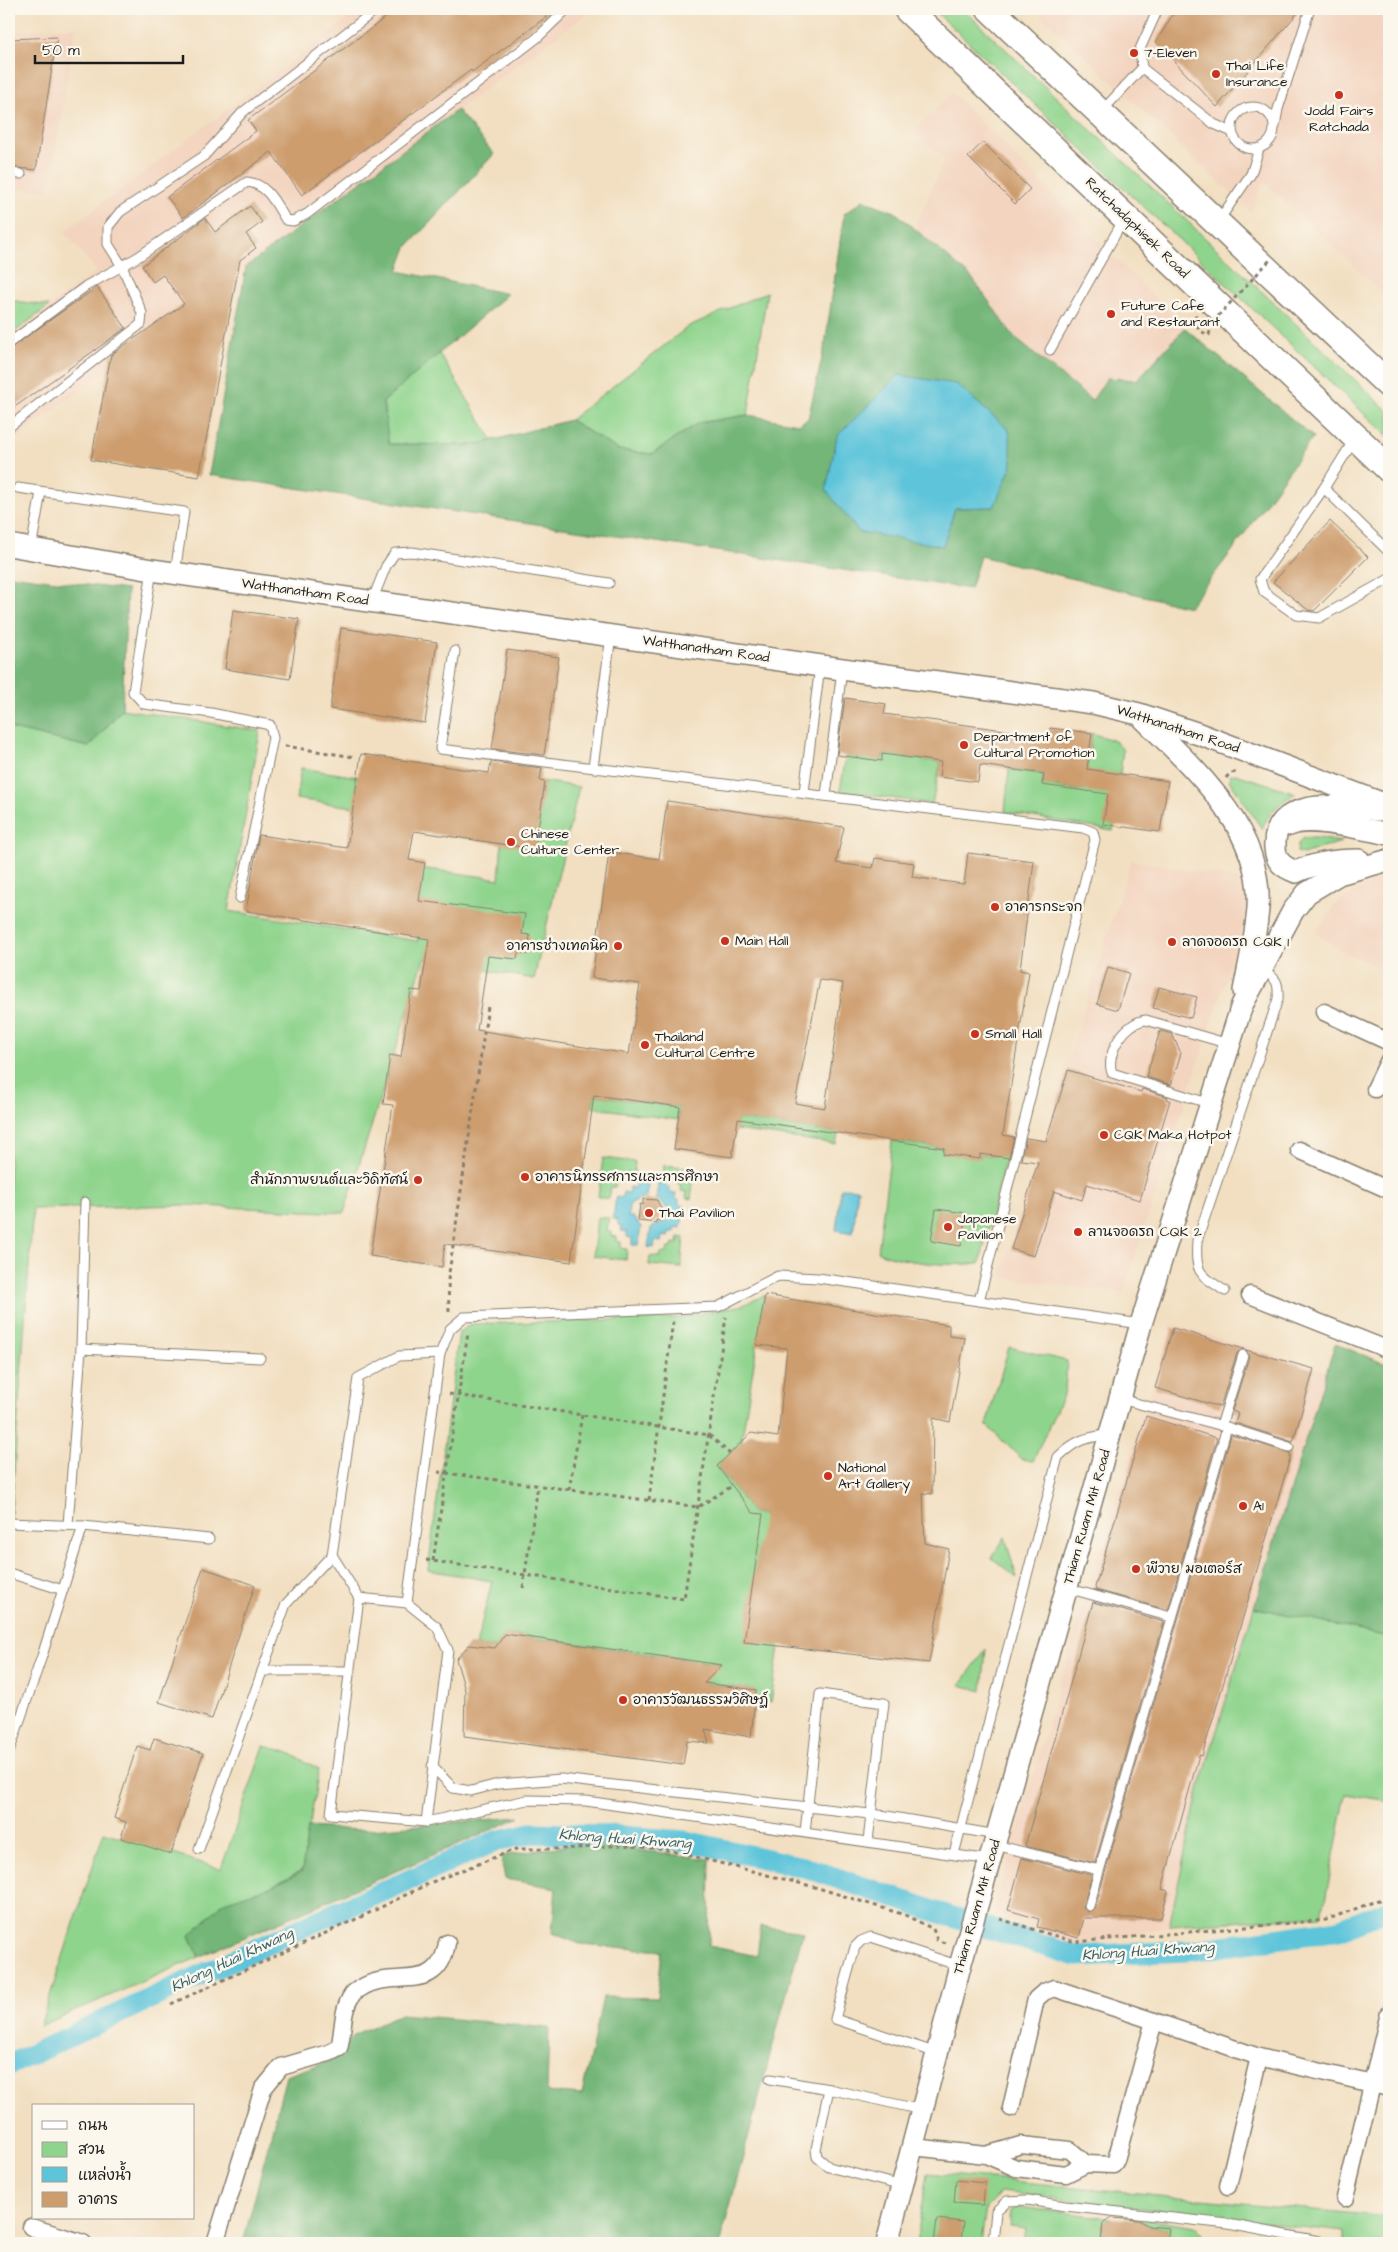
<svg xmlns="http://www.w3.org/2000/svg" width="1398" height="2252" font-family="'Architects Daughter','Playpen Sans Thai',sans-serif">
  <rect width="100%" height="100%" fill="#fbf7ec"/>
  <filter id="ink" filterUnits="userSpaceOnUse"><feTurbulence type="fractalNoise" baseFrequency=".02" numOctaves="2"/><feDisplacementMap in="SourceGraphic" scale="10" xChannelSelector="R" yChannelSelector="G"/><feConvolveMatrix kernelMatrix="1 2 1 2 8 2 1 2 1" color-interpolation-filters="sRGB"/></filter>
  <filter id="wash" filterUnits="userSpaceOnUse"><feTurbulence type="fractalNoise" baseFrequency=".0096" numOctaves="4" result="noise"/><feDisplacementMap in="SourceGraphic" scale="20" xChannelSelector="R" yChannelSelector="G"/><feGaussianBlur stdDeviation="1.12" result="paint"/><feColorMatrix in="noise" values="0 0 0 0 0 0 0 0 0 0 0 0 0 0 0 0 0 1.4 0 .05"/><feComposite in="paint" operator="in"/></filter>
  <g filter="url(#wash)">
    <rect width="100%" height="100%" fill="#f2dfc1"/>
    <!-- built -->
    <g fill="#f3d4bf">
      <polygon points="361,9 593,9 9,444 9,336 97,271 64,232"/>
      <polygon points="1034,9 1389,9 1389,299 1264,182 1251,212"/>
      <polygon points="76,27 49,192 9,188 9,31"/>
      <polygon points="952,93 1185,328 1137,380 1107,378 1093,402 1015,338 972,278 914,229 945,159 913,132"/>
      <polygon points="1131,860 1238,879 1247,901 1244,924 1123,1293 1000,1277"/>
      <polygon points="1382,877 1389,877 1389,972 1340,949 1316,933 1338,901"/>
      <polygon points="1172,1324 1327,1371 1198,1793 1169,1926 1076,1947 993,1913 1081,1610"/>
    </g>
    <!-- green -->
    <g fill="#8fd48d" stroke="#567854">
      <polygon points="933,9 963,9 1389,412 1389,437"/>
      <polygon points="767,292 748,415 698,423 652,454 618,450 570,420 689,326"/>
      <polygon points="9,300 49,306 9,336"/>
      <polygon points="439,353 493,441 475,445 388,444 383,402"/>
      <polygon points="122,709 260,731 229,911 418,941 399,865 499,879 502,841 529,779 579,787 534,979 424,959 344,1213 185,1205 33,1209 9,1541 9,728 89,747"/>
      <polygon points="1092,733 1115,741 1123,749 1113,831 1005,812 1009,769 1044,774 1042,785 1084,791"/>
      <polygon points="883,754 941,762 932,804 840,791 846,756 882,760"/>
      <polygon points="301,768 358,777 354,807 296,799"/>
      <path d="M1235,774L1242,776L1296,793C1280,802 1269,812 1262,829L1229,780L1230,775Z"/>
      <polygon points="1303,838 1318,838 1341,842 1303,854 1297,852 1298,844"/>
      <polygon points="595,1095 679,1107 678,1120 592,1107"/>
      <polygon points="738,1119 838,1133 836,1144 736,1130"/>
      <path d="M892,1141L944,1148L943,1153L980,1158V1154L1006,1157L980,1263C950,1267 906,1263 878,1252Z"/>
      <polygon points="603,1158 635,1162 634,1173 628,1172 627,1178 622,1178 621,1182 616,1181 615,1187 611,1187 609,1199 598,1197"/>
      <polygon points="664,1165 695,1168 691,1199 686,1198 687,1192 681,1191 682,1186 678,1185 679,1180 673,1179 673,1175 663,1173"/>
      <polygon points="597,1217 609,1218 607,1230 611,1231 611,1236 616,1237 616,1241 621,1242 621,1248 627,1249 626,1260 593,1256"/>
      <polygon points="679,1237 684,1238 681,1268 649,1265 650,1256 661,1257 661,1253 667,1253 668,1248 672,1248 673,1243 678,1244"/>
      <polygon points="765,1295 741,1444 717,1466 753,1513 763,1514 779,1646 771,1702 755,1698 755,1690 704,1683 721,1664 505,1634 495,1648 476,1646 492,1581 428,1570 459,1332 472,1324 679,1318 743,1305"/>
      <polygon points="1009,1347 1067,1361 1065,1391 1033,1461 1023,1460 986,1425"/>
      <polygon points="1005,1537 1017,1578 992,1558"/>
      <polygon points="1254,1607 1389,1637 1389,1801 1346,1794 1322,1916 1169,1926 1198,1793"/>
      <polygon points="986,1649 982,1691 960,1685"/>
      <polygon points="264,1746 287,1752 319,1769 302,1870 270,1887 190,1935 199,1957 40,2026 104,1832 221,1869"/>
      <polygon points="928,2173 1389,2217 1389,2243 1344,2243 1344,2232 1001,2192 986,2207 981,2243 916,2243"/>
      <polygon points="1018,2207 1111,2218 1103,2223 1101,2243 1024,2243 1026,2228 1009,2226 1011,2212"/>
      <polygon points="1132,2217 1196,2227 1206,2236 1205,2243 1167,2243 1169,2228 1149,2226"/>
    </g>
    <!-- forest -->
    <g fill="#73b678" stroke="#48694a" fill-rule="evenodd">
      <path d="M457,110L494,154L407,247L398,271L508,294L383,402L389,444L475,445L570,420L618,450L652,454L698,423L748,415L798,424L808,419L825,345L844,214L863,200L895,212L972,278L1015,338L1092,401L1107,378L1137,380L1185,328L1313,437L1232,551L1189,607L980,556L970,589L209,475L246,267ZM956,384L994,507L955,508L943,545Z"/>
      <polygon points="9,575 127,590 122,709 89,747 9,728"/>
      <polygon points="1335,1344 1389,1365 1389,1637 1254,1607"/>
      <polygon points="520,1817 199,1957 190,1935 224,1902 270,1887 302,1871 308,1827 359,1830"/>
      <polygon points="582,1843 710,1859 709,1946 757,1956 761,1926 803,1932 720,2243 243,2243 286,2076 335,2059 355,2034 401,2014 549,2028 547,2092 582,2095 603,1997 657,1998 662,1951 580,1944 552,1933 556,1888 505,1879 501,1856"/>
    </g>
    <!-- water -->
    <g fill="#5dc4da" stroke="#3c707b">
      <polygon points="899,375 956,384 1009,430 1012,465 994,507 955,508 943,546 859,532 826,490 837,436"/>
      <polygon points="643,1177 649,1178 646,1197 629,1205 628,1217 633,1217 641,1227 638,1245 632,1245 632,1238 627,1237 627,1232 621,1231 622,1226 618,1225 618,1220 613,1219 616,1197 622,1198 623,1192 629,1193 629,1187 635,1188 636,1183 642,1183"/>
      <polygon points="659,1179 665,1180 665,1186 670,1187 670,1193 676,1194 675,1199 679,1200 679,1205 684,1206 681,1228 675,1227 674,1232 669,1232 668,1237 662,1236 661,1242 655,1241 654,1248 648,1247 651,1228 668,1220 669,1208 665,1207 656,1198"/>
      <polygon points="841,1188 858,1189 853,1233 836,1230"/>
    </g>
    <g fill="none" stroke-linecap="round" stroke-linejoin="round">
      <!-- canal -->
      <polyline stroke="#5dc4da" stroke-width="21" points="9,2065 299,1929 496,1841 531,1833 608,1835 686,1841 807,1868 940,1913 1076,1956 1189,1951 1339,1930 1389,1909"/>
    </g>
    <g id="blocks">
      <!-- building -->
      <g fill="#cd9d6e" fill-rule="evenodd">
        <polygon points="397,9 557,9 472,72 471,70 302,195 271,152 183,218 167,197 256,131 248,120"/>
        <polygon points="1176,9 1301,9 1217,107 1156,42"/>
        <polygon points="57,37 36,170 9,167 9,39"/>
        <polygon points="983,142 1030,189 1015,204 968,157"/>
        <polygon points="250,206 262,222 246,234 256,248 240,260 199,477 91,460 111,355 184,304 163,275 153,282 142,266 205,218 215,232"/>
        <polygon points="97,287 126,328 9,411 9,349"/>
        <polygon points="1330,521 1368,557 1314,611 1308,610 1273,582"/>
        <polygon points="233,610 299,619 290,679 225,669"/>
        <polygon points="341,628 437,642 425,723 330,709"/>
        <polygon points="507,650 559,657 544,755 492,749"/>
        <polygon points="845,698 886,704 884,714 1049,736 1050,728 1092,733 1087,769 1168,781 1160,832 1103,824 1108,794 1042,785 1044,774 980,765 978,782 939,777 941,762 882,754 882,761 837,755"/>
        <path d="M361,754L489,773L491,762L542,768L540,781L545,782L535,849L414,831L409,860L425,863L419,901L525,914L522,934L530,935L528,954L518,953L517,959L488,956L477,1030L629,1054L640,984L592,978L609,852L659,859L667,801L844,827L836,863L873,868L875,858L914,863L912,877L964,884L968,853L1034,861L1020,970L1029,972L1003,1135L1014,1137L1009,1158L980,1154V1159L943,1154L944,1148L738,1119L732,1157L674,1149L680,1107L594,1095L571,1262L445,1244L442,1267L370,1256L393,1105L383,1104L390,1055L401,1057L411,990L421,991L429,939L246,911L259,835L347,848ZM820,980L843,983L825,1108L795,1103Z"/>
        <polygon points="1108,967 1129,973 1118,1010 1097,1004"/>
        <polygon points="1159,987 1197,997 1191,1018 1153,1008"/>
        <polygon points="1160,1031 1172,1034 1181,1053 1171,1085 1146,1077"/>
        <polygon points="1068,1070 1141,1092 1142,1089 1168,1097 1167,1100 1170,1100 1140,1200 1087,1184 1082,1200 1054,1191 1034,1256 1011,1249 1038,1162 1021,1160 1026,1138 1046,1141"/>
        <polygon points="643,1199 657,1200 666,1218 660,1217 660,1221 656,1220 656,1223 638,1221 640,1204 643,1205"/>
        <polygon points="936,1209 966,1213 961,1246 931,1241"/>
        <polygon points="765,1295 949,1325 949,1336 965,1338 950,1422 933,1418 932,1494 923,1493 925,1543 949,1549 929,1663 744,1642 763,1514 753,1513 717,1466 751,1433 778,1437 787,1348 756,1345"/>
        <polygon points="1173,1328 1244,1349 1237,1353 1220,1407 1155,1388"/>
        <polygon points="1246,1350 1314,1369 1293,1442 1235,1423 1238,1413 1232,1411 1249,1357"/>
        <polygon points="1146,1416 1217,1438 1168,1610 1096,1590 1095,1587"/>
        <polygon points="1231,1435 1290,1453 1290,1458 1202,1756 1199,1755 1162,1889 1168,1891 1161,1918 1084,1918 1079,1938 1037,1927 1039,1919 1008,1910 1022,1858 1092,1875 1083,1907 1088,1912 1095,1908"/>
        <polygon points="203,1568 255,1585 212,1719 159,1702"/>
        <polygon points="1093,1602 1164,1622 1095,1863 1025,1846"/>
        <polygon points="505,1634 722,1665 704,1683 756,1690 751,1737 705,1729 709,1743 687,1741 683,1765 464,1736 465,1690 456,1659 469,1645 495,1648"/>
        <polygon points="154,1738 203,1753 171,1854 121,1838 126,1822 114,1818 137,1746 150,1750"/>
        <polygon points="956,2180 985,2183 983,2205 954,2203"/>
        <polygon points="1111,2218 1138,2220 1149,2226 1169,2228 1167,2243 1101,2243 1103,2223"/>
        <polygon points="937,2219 963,2222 961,2243 934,2243"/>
      </g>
    </g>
  </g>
  <g filter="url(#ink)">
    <use href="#blocks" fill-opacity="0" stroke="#877e6e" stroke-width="1"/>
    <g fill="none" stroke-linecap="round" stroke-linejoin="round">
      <!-- service casing -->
      <g stroke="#877e6e" stroke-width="11">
        <g id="service">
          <path d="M377,9L243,112L204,156L120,212L108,227V244L122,266L138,257L247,182C268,184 275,203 286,220L293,221L307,214L537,38L567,9"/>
          <polyline points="1142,68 1214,124 1232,132"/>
          <circle cx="1253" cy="128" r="21"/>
          <polyline points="1102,111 1142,68 1140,49 1158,9"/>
          <polyline points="1275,126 1278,109 1310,9"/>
          <polyline points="9,173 21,174"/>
          <polyline points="1219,220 1251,174 1259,149"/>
          <polyline points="9,343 86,286 122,266 142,313 141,324 9,427"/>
          <polyline points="1050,350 1124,219"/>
          <polyline points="1354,440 1324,488 1260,579 1264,592 1296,615 1319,618 1389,579"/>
          <polyline points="18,488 184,512 175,573"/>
          <polyline points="1324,488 1389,552"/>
          <polyline points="31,549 41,492"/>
          <polyline points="152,570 133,692 144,704 211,713 270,725 273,738 240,898"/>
          <polyline points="372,601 386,566 395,553 412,552 609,583"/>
          <polyline points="455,651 440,749 1083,828 1093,832 1095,840 979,1301"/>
          <polyline points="593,767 611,636"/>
          <polyline points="804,792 820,666"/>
          <polyline points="826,795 842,670"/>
          <path d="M1211,1104L1112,1073C1105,1053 1125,1022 1146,1020L1229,1044"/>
          <path d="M1225,1291C1199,1274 1195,1273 1197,1241L1278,999C1279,982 1277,979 1262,969"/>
          <polyline points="81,1349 260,1358"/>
          <polyline points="1221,1426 1243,1355"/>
          <polyline points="1227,1427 1289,1447"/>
          <polyline points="9,1523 83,1526 209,1539"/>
          <polyline points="68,1525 81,1349 85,1202"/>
          <polyline points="9,1573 63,1590"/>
          <polyline points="1067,1588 1171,1617"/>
          <polyline points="359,1598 407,1603 437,1627 448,1650 426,1822 331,1814 359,1598 332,1555 358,1378 399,1356 440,1354 450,1329 464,1317 718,1307 778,1276 818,1278 1141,1324"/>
          <polyline points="407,1603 440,1354"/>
          <polyline points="262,1671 350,1671"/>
          <polyline points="9,1752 42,1656 83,1526"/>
          <polyline points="432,1766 453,1788 471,1791 498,1784 561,1779 887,1816 997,1835"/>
          <polyline points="426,1822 527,1800 586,1801 990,1860"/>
          <polyline points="805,1832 820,1694 884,1703 868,1841"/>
          <polyline points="995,1845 1099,1870"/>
          <polyline points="199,1849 286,1604 332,1555"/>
          <path d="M954,1854L1058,1457C1077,1439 1085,1438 1110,1434"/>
          <polyline points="1089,1906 1227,1427 1120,1399"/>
          <polyline points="937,2053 835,2019 855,1947 861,1941 871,1937 960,1966"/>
          <polyline points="770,2079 829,2089 922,2110"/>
          <polyline points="829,2089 816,2149 817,2157 829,2167 902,2186"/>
          <polyline points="993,2243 996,2211 1007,2201 1028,2200 1065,2206 1228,2224 1330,2243"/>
        </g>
      </g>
      <!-- minor casing -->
      <g stroke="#877e6e" stroke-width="19">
        <g id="minor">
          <polyline points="1324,1012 1389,1042"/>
          <polyline points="1375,1089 1389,1060"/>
          <polyline points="1299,1150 1389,1190"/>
          <polyline points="1250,1295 1389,1350"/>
          <polyline points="1011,2108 1036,1999 1044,1992 1054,1988 1154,2021"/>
          <polyline points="913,2147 986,2155 1016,2168 1066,2174 1086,2164 1070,2150 1021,2145 986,2155"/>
          <polyline points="1086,2164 1113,2165 1116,2160 1154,2021 1259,2057 1389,2088"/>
          <polyline points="1228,2186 1259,2057"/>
          <polyline points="1345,2198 1389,2013"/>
          <polyline points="31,2227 83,2243"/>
          <path d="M215,2243L263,2089L281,2067L329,2053L339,2048C344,2030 341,2011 352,1995C353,1992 358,1990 361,1988C394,1967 438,1997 447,1943"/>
        </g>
      </g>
      <!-- tertiary casing -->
      <g stroke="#877e6e" stroke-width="24">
        <g id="tertiary">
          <polyline points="9,545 152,570 842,669 1093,703 1139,714 1199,734 1389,806"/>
          <path d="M1143,718C1194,769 1263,828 1258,908C1256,936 1249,964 1244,991"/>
          <path d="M1290,825C1309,815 1366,830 1389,834"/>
          <path d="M1359,860C1338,860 1315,863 1296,872C1283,867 1276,862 1275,848C1272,794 1345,807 1379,810"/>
          <polyline points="887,2243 960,1966 1141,1324 1242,1005 1293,911 1307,893 1339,874 1389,860"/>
        </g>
      </g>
      <!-- primary casing -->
      <g stroke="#877e6e" stroke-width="29">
        <g id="primary">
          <polyline points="907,9 1389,469"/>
          <polyline points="990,9 1389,385"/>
        </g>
      </g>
      <!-- path -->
      <g stroke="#877e6e" stroke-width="3" stroke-dasharray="4 4" stroke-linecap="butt">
        <polyline points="1197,315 1191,320 1206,335 1209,335 1210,331"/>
        <polyline points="285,746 354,757"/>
        <polyline points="1226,778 1230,773 1239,772"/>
        <polyline points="449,1312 448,1280 488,1006"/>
        <polyline points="449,1394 709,1435 730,1454"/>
        <polyline points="438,1472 698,1507 732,1486"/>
        <polyline points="569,1490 582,1415"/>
        <polyline points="649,1500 673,1321"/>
        <polyline points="426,1560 684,1599 726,1317"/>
        <polyline points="433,1561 468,1333"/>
        <polyline points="523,1588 538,1485"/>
        <polyline points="1000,1919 1075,1942 1326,1920 1389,1896"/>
        <polyline points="171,2004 365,1915 432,1882 516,1849 563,1849 623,1845 668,1850 815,1887 905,1915 933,1929 937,1940 945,1943"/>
      </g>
      <!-- service -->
      <use href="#service" stroke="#fff" stroke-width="9"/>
      <!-- minor -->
      <use href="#minor" stroke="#fff" stroke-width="16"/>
      <!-- tertiary -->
      <use href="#tertiary" stroke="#fff" stroke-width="21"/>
      <!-- primary -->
      <use href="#primary" stroke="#fff" stroke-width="26"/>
      <!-- path-bridge -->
      <polyline stroke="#877e6e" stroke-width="3" stroke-dasharray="4 4" stroke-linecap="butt" points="1207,328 1270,260"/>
    </g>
  </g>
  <!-- markers -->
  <g fill="#c8321e" stroke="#fbf7ec" stroke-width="2">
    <circle cx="1134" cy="53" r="5"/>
    <circle cx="1216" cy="74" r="5"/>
    <circle cx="1339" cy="95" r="5"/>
    <circle cx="1111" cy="314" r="5"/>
    <circle cx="964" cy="745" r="5"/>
    <circle cx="511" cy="842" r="5"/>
    <circle cx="995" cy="907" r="5"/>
    <circle cx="725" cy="941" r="5"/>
    <circle cx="1172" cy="942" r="5"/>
    <circle cx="618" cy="946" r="5"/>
    <circle cx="975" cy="1034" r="5"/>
    <circle cx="645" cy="1045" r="5"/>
    <circle cx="1104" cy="1135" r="5"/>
    <circle cx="525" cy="1177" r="5"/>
    <circle cx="418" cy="1180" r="5"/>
    <circle cx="649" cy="1213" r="5"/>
    <circle cx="948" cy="1227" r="5"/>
    <circle cx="1078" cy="1232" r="5"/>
    <circle cx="828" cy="1476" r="5"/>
    <circle cx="1243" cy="1506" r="5"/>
    <circle cx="1136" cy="1569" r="5"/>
    <circle cx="623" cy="1700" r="5"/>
  </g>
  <g text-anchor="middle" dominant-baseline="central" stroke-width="5" stroke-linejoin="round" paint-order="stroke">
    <!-- poi labels -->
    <g font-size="14" fill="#1c1c1c" stroke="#fbf7ec" text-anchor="start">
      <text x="1144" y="53">7-Eleven</text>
      <text x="1226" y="66">Thai Life<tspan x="1226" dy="16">Insurance</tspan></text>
      <text x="1339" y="111" text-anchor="middle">Jodd Fairs<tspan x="1339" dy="16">Ratchada</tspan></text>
      <text x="1121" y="306">Future Cafe<tspan x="1121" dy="16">and Restaurant</tspan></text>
      <text x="974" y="737">Department of<tspan x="974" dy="16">Cultural Promotion</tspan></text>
      <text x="521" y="834">Chinese<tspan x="521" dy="16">Culture Center</tspan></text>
      <text x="1005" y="907">อาคารกระจก</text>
      <text x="735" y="941">Main Hall</text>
      <text x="1182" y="942">ลาดจอดรถ CQK 1</text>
      <text x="608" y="946" text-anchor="end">อาคารช่างเทคนิค</text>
      <text x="985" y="1034">Small Hall</text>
      <text x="655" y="1037">Thailand<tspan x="655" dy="16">Cultural Centre</tspan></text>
      <text x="1114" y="1135">CQK Maka Hotpot</text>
      <text x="535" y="1177">อาคารนิทรรศการและการศึกษา</text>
      <text x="408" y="1180" text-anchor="end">สำนักภาพยนต์และวิดิทัศน์</text>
      <text x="659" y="1213">Thai Pavilion</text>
      <text x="958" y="1219">Japanese<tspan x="958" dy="16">Pavilion</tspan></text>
      <text x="1088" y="1232">ลานจอดรถ CQK 2</text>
      <text x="838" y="1468">National<tspan x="838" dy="16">Art Gallery</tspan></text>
      <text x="1253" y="1506">A1</text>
      <text x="1146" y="1569">พีวาย มอเตอร์ส</text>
      <text x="633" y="1700">อาคารวัฒนธรรมวิศิษฏ์</text>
    </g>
    <!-- street labels -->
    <g font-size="14" fill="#1c1c1c" stroke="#fbf7ec">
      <text transform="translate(1137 228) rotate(44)">Ratchadaphisek Road</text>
      <text transform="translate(305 592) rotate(8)">Watthanatham Road</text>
      <text transform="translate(706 649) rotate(8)">Watthanatham Road</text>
      <text transform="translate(1178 729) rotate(18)">Watthanatham Road</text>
      <text transform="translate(1087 1517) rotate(-74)">Thiam Ruam Mit Road</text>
      <text transform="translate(977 1907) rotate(-74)">Thiam Ruam Mit Road</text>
    </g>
    <!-- water labels -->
    <g font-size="15" font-style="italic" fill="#365f68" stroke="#fbf7ec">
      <text transform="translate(625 1839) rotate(4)">Khlong Huai Khwang</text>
      <text transform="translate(1148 1951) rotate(-4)">Khlong Huai Khwang</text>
      <text transform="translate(232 1960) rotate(-25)">Khlong Huai Khwang</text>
    </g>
  </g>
  <!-- margin -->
  <rect width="1398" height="2252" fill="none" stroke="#fbf7ec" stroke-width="30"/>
  <!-- legend -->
  <rect x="32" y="2104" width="162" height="115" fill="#fbf7ec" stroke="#a29f99"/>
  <rect x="42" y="2121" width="25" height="8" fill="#ffffff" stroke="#a29f99"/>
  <text x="78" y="2130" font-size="15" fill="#1c1c1c">ถนน</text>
  <rect x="42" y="2142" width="25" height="15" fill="#8fd48d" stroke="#a29f99"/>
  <text x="78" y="2154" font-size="15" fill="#1c1c1c">สวน</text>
  <rect x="42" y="2167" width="25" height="15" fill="#5dc4da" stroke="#a29f99"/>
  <text x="78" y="2180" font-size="15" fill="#1c1c1c">แหล่งน้ำ</text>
  <rect x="42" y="2192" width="25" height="15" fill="#cd9d6e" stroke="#a29f99"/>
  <text x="78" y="2204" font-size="15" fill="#1c1c1c">อาคาร</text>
  <!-- scale -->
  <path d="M35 55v8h148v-8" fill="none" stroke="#1c1c1c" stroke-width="2.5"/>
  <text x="42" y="55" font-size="15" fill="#1c1c1c" stroke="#fbf7ec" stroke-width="4" paint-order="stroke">50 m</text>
</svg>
